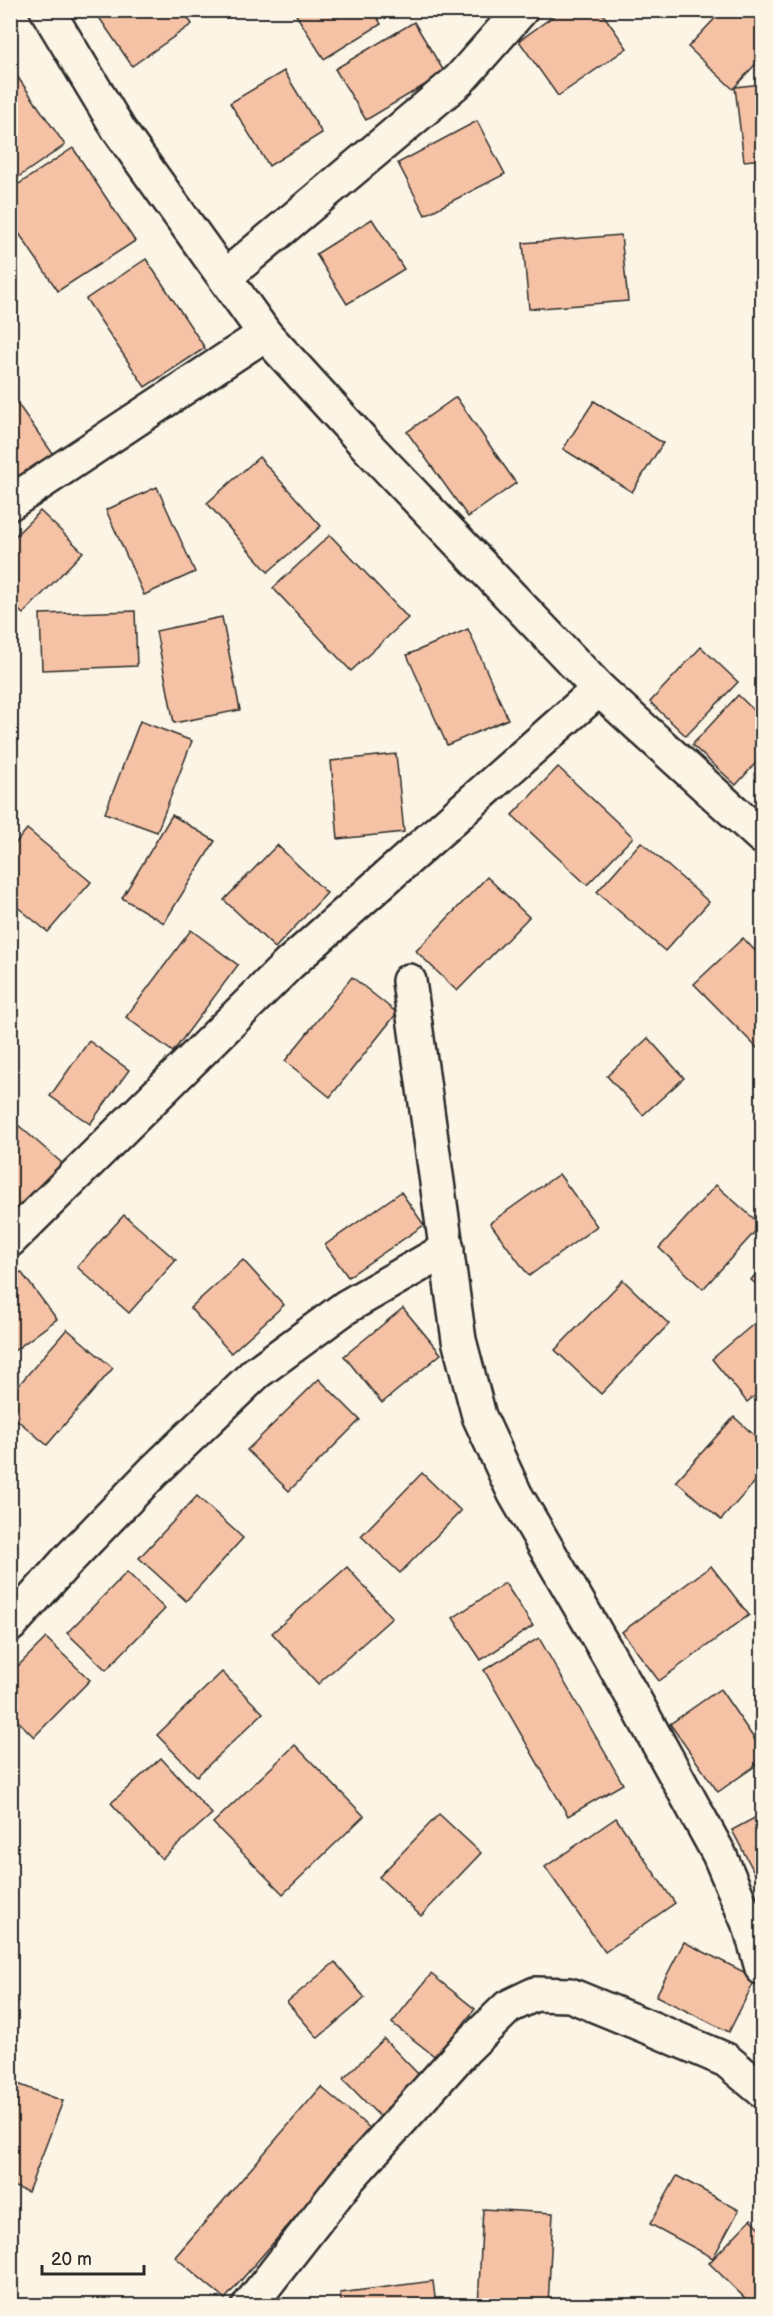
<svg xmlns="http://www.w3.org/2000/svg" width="773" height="2316" font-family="'Balsamiq Sans',sans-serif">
  <rect width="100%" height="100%" fill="#fcf5e5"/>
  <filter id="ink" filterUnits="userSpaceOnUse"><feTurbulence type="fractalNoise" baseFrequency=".0167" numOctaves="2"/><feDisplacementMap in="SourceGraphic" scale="12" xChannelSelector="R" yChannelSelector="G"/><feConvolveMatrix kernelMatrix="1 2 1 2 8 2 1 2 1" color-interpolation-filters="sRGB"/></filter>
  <g filter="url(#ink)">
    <!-- building -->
    <g fill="#f5c2a5" stroke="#2b2b2b" stroke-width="1.5">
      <polygon points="94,10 183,10 192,24 132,66"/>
      <polygon points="293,10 373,10 381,24 324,59"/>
      <polygon points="562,10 600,10 627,48 558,96 519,41"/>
      <polygon points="723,10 762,10 762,57 733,89 688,47"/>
      <polygon points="414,22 445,73 366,120 335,69"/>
      <polygon points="10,66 65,145 14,180 10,174"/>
      <polygon points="284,71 322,133 269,166 230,103"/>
      <polygon points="762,84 762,159 744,161 735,87"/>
      <polygon points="477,121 505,174 425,215 398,163"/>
      <polygon points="73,148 135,241 58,291 10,220 10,190"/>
      <polygon points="372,219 404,269 347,304 316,254"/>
      <polygon points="621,235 628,301 529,309 523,243"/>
      <polygon points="146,259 205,348 145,387 86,299"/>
      <polygon points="762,280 762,334 754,281"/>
      <polygon points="10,393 58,461 10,494"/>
      <polygon points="456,397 516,483 468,517 407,432"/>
      <polygon points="594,401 663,443 632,492 563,449"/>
      <polygon points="259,457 321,526 268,572 207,503"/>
      <polygon points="157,487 195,572 144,595 106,510"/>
      <polygon points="40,511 83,552 23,614 10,602 10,541"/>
      <polygon points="330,535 408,618 351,671 273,588"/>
      <polygon points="135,611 137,666 42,670 40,614"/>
      <polygon points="222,617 240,710 174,723 156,631"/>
      <polygon points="468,629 508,719 447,745 407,655"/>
      <polygon points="701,647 738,682 686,736 650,702"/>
      <polygon points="738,695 762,718 762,756 736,785 692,745"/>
      <polygon points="140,721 192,741 157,832 105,813"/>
      <polygon points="396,754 404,832 338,839 331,761"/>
      <polygon points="558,767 633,837 587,885 512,815"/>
      <polygon points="172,815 215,841 164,923 122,898"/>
      <polygon points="27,829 91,882 48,932 10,901 10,850"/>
      <polygon points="641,842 709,902 665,951 597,892"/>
      <polygon points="277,845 327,893 275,948 224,900"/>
      <polygon points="487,877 529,917 457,991 416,951"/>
      <polygon points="191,930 238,965 173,1052 126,1017"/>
      <polygon points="743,938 762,958 762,1053 694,984"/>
      <polygon points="352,977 397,1013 330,1097 285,1061"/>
      <polygon points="648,1038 684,1078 643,1115 607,1076"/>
      <polygon points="89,1041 129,1070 90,1124 50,1096"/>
      <polygon points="10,1118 62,1163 10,1221"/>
      <polygon points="559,1174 597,1226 529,1276 490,1223"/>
      <polygon points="716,1185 761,1225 703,1289 659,1248"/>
      <polygon points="401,1192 424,1225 348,1277 325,1245"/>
      <polygon points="124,1215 176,1260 129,1313 77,1267"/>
      <polygon points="243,1260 284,1305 231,1353 190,1308"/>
      <polygon points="762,1266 762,1289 751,1280"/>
      <polygon points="21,1272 57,1319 10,1354 10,1280"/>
      <polygon points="623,1280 669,1324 601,1394 555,1350"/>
      <polygon points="403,1308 441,1354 382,1403 344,1356"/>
      <polygon points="762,1317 762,1390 747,1402 712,1359"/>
      <polygon points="67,1329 113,1368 47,1445 10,1414 10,1395"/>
      <polygon points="319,1379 360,1420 289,1491 247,1450"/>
      <polygon points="734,1417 762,1442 762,1474 721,1520 676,1481"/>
      <polygon points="422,1473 461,1511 400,1573 361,1536"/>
      <polygon points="197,1496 243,1538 186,1601 139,1558"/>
      <polygon points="711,1566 749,1615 659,1681 622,1632"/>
      <polygon points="347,1567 392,1618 318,1684 272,1633"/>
      <polygon points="127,1572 165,1609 106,1670 67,1633"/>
      <polygon points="505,1583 533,1626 481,1660 453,1618"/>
      <polygon points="46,1638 90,1680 34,1737 10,1713 10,1674"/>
      <polygon points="539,1638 623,1784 568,1816 484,1670"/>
      <polygon points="222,1672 263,1713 197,1776 157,1735"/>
      <polygon points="720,1689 762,1750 762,1761 718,1792 670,1724"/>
      <polygon points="295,1745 364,1816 283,1894 213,1823"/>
      <polygon points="161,1758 212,1814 162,1859 111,1803"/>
      <polygon points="439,1814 481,1853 421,1916 379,1877"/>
      <polygon points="762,1814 762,1884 761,1885 732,1830"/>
      <polygon points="616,1818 675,1903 605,1952 545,1867"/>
      <polygon points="684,1942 756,1978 729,2032 656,1996"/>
      <polygon points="335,1962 365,1998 318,2038 287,2002"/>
      <polygon points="431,1974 475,2009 437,2058 392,2023"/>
      <polygon points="384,2039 426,2082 385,2122 343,2079"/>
      <polygon points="10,2081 63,2101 28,2192 10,2185"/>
      <polygon points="321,2087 371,2129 225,2299 175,2257"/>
      <polygon points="677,2176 739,2210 713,2258 650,2224"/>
      <polygon points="483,2209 553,2213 548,2306 478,2306"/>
      <polygon points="751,2219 762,2230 762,2306 753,2306 709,2263"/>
      <polygon points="433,2281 436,2306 342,2306 340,2293"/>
    </g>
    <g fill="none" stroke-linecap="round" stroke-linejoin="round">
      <!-- street casing -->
      <g stroke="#2b2b2b" stroke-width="38">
        <g id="street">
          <polyline points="47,10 119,130 265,334 368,447 599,689 762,837"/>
          <polyline points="226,276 459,80 521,10"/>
          <polyline points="10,503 265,334"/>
          <polyline points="409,981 459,1340 479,1416 515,1494 634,1699 719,1854 751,1929 762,1968"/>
          <polyline points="10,1240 289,964 599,689"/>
          <polyline points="10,1625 67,1561 153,1472 256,1373 346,1307 447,1249"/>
          <polyline points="249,2306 348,2179 464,2050 508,2007 535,1994 570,1995 658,2031 726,2060 762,2090"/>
        </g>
      </g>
      <!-- street -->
      <use href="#street" stroke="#fcf5e5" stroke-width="33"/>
    </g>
  </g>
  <!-- margin -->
  <rect width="773" height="2316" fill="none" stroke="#fcf5e5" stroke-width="36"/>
  <rect x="18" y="18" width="737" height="2280" fill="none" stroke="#2b2b2b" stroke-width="2" filter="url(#ink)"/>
  <!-- scale -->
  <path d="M42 2265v9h102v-9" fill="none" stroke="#2b2b2b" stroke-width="3"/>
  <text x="51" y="2265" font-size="18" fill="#2b2b2b" stroke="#fcf5e5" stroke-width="4.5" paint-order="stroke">20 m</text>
</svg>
